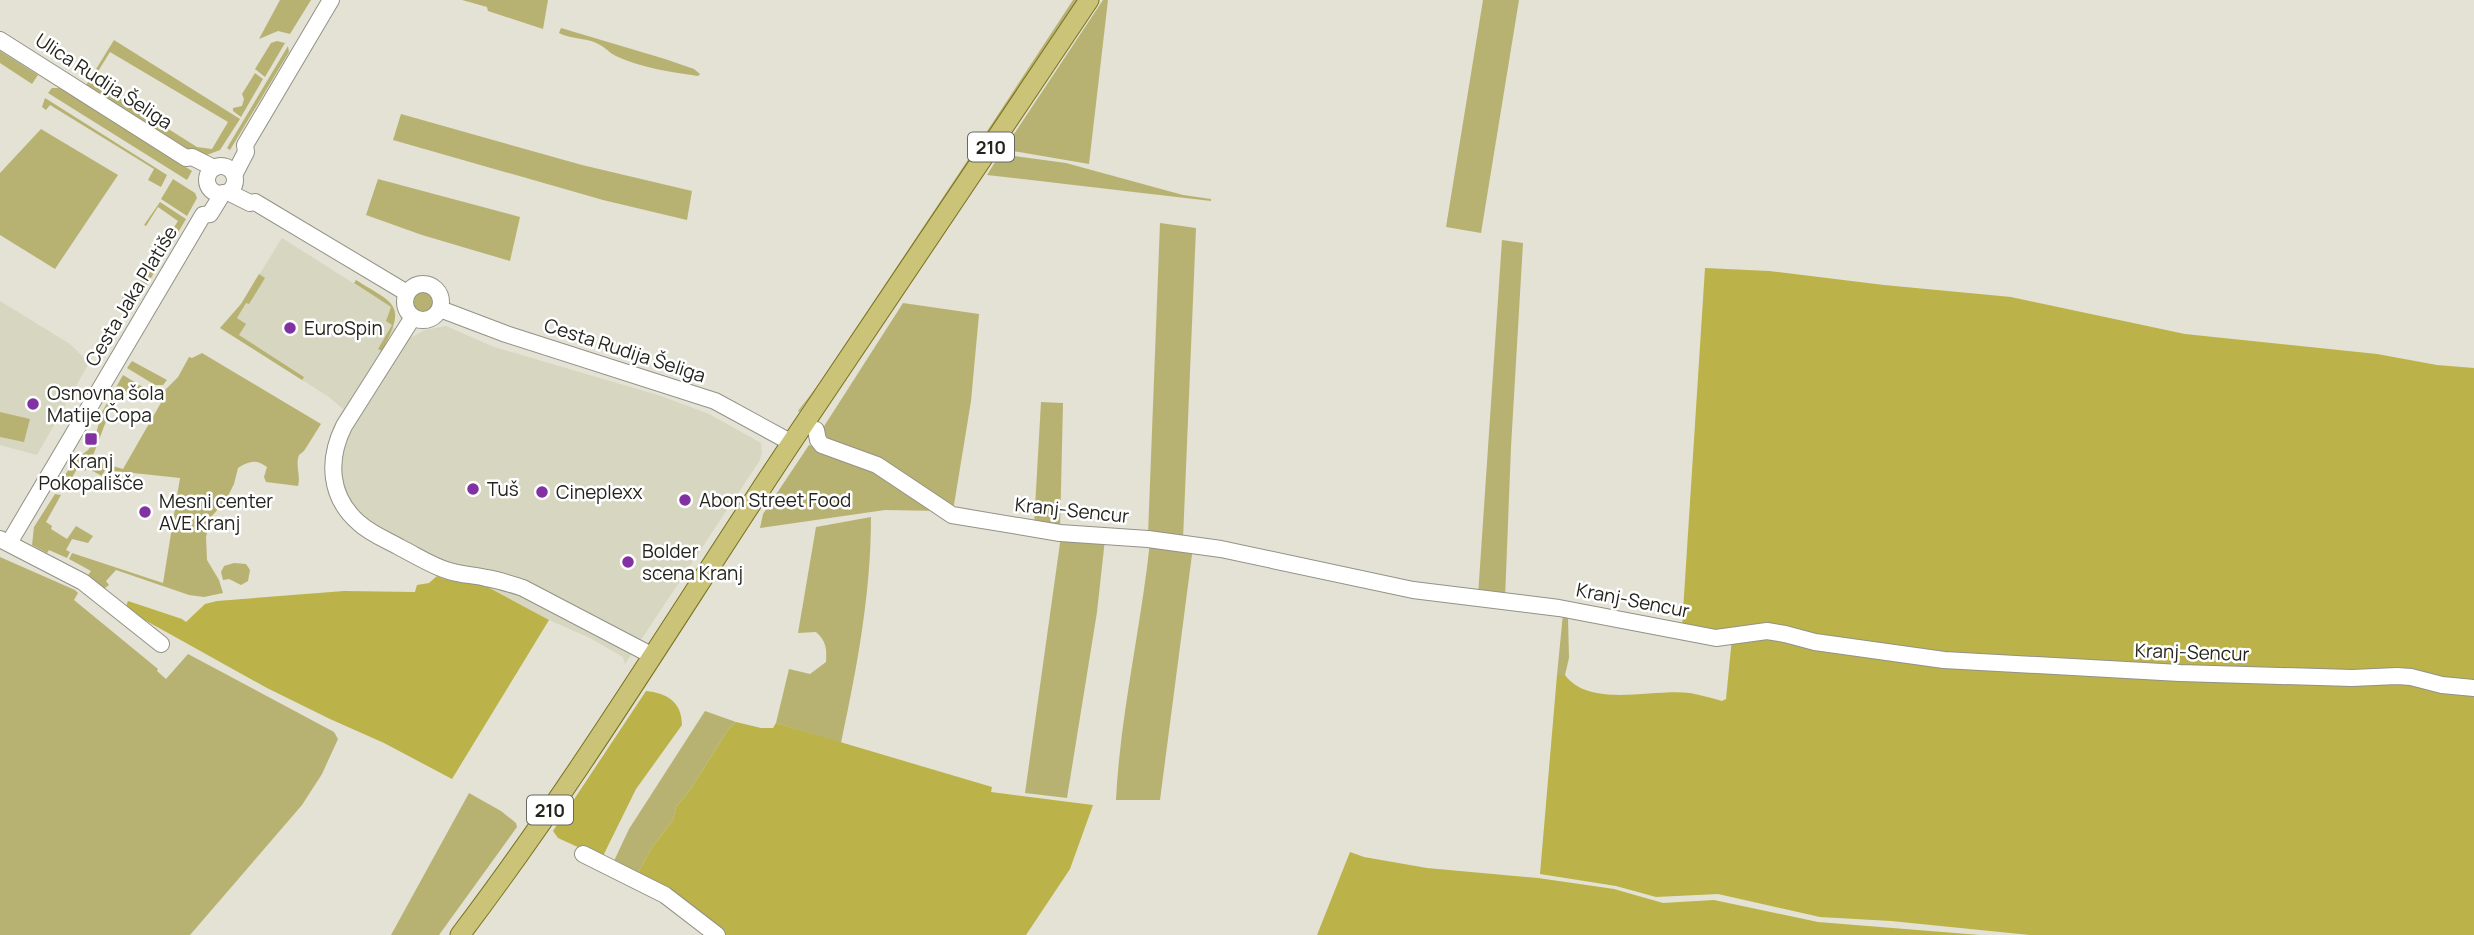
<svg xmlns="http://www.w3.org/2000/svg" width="2474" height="935" font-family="Manrope,sans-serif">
  <rect width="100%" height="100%" fill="#e3e2d4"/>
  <!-- built -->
  <g fill="#d7d6c0">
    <polygon points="282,238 391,307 393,327 410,338 425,330 446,326 494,347 661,396 709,414 761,443 762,452 760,460 625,664 623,657 590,638 549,620 484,585 476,582 448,582 371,538 328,484 325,465 327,448 333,427 343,409 329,397 220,328 241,304"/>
    <polygon points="0,301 70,344 89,363 37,455 0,445"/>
  </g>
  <!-- green -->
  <g fill="#b8b272" fill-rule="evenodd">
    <polygon points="280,0 311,0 290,34 278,31 259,39"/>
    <polygon points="462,0 548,0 543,29 488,11 487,7"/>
    <polygon points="1073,0 1080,0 980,146 978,145"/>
    <polygon points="1103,0 1108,0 1089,164 1007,150 1006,146"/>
    <polygon points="1483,0 1519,0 1481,233 1446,227"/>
    <path d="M561,28L665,59L694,69L700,74L698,76C672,72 642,68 618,57C608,53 605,45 591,41C580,38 569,38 559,33Z"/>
    <path d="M114,40L240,119L220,150L199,158L85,87ZM110,52L228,122L212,149L197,147L92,81Z"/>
    <polygon points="277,41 285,43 265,77 255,69 271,43"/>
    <polygon points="288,46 289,52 230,150 227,148"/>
    <polygon points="0,51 38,75 32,84 0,63"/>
    <polygon points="255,73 263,79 241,117 233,111 233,108 242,106 244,99 242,94"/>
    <polygon points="52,88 60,88 192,171 187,180 48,93"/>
    <polygon points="45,98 167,175 161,187 148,180 154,169 50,105 46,110 42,107"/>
    <polygon points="401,114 582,165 692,191 687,220 603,200 393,140"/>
    <polygon points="41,129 118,175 55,269 0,235 0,173"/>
    <polygon points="973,152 976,154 838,358 799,412 798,411 819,384"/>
    <polygon points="1000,154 1066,163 1183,195 1211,199 1211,201 987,175"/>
    <polygon points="173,179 195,193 197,198 187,216 161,199"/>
    <polygon points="378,179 520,217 510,261 422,235 366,215"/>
    <polygon points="160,202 186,219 136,303 129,306 123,302 122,294 129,298 178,221 158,207 146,226 144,225"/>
    <polygon points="1160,223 1196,228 1183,539 1148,535"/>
    <polygon points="1502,240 1523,243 1511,447 1505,599 1478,596"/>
    <polygon points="259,274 265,278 249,304 246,303 237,318 246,324 239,335 304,377 302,380 220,328 241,304"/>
    <path d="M356,280C396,305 407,304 382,351L378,349L392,325L386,321L391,307L354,283Z"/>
    <circle cx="423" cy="302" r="10"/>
    <polygon points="903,303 979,314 971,401 953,511 825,444 821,431"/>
    <path d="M202,353L321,424L304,451L299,455C295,466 301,475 298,486L266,482L264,477L267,467C256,459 249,461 238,468L234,484L226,500L211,517L206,537L207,560L219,580L223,593L204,597L189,595L116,570L106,581L109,585L105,588H99L86,578L91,571L69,559L72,553L163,583L180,478L105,470L102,476L87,468L85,471L78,467L70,481L75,485L73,487L65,482V475L76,459L88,450L94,441L102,412L123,375L151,392H163L178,377L189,357L192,358ZM124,391L146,399L148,395L162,401L123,469L91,460C102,436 106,412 124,391Z"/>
    <polygon points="132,361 167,380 163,385 155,385 127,368"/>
    <polygon points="1041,402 1063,403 1060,530 1034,526"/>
    <polygon points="0,412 30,419 24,442 0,437"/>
    <polygon points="809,445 864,462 941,511 885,510 760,528 763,514"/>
    <polygon points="55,494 61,495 46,522 52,526 51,529 67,539 76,526 93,536 88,543 72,539 66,550 70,552 67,558 49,550 47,553 32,545 34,527"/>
    <path d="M871,517C871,594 857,667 841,743L776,723L789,669L810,674L826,662C827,648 826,641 816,632L798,633L816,527Z"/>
    <polygon points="1061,536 1105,539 1097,612 1067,798 1025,793"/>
    <path d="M1150,542L1193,547L1160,800H1116C1120,715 1141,628 1150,542Z"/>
    <polygon points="0,557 75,590 78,593 74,600 158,669 157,671 166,679 188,654 334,732 338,739 322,774 302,805 190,935 0,935"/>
    <polygon points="234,563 246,564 250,570 248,581 241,585 229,579 223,580 221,572 224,566"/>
    <polygon points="1563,614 1568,618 1569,658 1565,675 1557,675"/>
    <polygon points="705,711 736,722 728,730 690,790 676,807 673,820 653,846 636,876 613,863 629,829"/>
    <polygon points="469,793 501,811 516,823 517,827 439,935 391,935"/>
  </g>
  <!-- forest -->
  <g fill="#bbb249">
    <path d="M1705,268L1769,271L1884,285L2011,297L2185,334L2377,354L2437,365L2474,368V935H2030L1891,921L1820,917L1718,894L1656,897L1616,886L1540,874L1557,675H1565C1590,709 1654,688 1690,693C1701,695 1712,698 1722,701L1726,699L1732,638L1682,627Z"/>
    <path d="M437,576C454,585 467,578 484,585L549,620L452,779L384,743L330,719L267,688L125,609L128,601L182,619L186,622L205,604L217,601L344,591L415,592L417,585L429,583Z"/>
    <path d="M646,691C667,693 682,702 682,725L636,789L602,858L558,838L553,831Z"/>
    <polygon points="736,722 761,728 773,728 776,723 992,787 991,792 1093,805 1070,869 1026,935 713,935 636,876 653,846 673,820 676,807 690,790 728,730"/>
    <polygon points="1350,852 1364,857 1427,868 1538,878 1614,889 1663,903 1714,900 1818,922 1980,935 1317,935"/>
  </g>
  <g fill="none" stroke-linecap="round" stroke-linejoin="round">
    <!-- minor casing -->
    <g stroke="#939285" stroke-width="18">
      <g id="minor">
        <polyline points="0,40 186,158 192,157 214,168"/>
        <circle cx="221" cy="180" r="14"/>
        <polyline points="234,175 246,152 245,145 331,0"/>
        <polyline points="228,192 250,203 255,202 407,293"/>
        <circle cx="423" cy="302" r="18"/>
        <polyline points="440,309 506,334 715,401 792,443"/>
        <path d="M413,317L344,426C327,460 329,497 359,523C371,534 387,540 401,548C417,556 432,566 449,571C462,575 474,575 486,578C499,580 511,584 523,588L653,656"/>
        <polyline points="816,430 818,440 822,445 877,465 952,515 1060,533 1148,539 1221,549 1413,590 1559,608 1716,638 1767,631 1785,634 1815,642 1944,660 2180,673 2352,678 2397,676 2411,677 2442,685 2474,688"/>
        <polyline points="0,539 83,582 161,644"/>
        <polyline points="9,543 203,215 210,214 223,193"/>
        <polyline points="583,854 665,895 717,935"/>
      </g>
    </g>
    <!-- major casing -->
    <g stroke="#78711e" stroke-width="21">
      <path id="major" d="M460,935C580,777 682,607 792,442C891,295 990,148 1089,0"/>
    </g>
    <!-- minor -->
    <use href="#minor" stroke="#fff" stroke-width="16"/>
    <!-- major -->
    <use href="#major" stroke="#cac378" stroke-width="19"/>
  </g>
  <!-- markers -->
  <g fill="#8131a2" stroke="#fff" stroke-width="2.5">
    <circle cx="290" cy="328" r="7"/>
    <circle cx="33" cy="404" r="7"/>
    <rect x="84" y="432" width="14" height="14" rx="3.5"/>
    <circle cx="473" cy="489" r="7"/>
    <circle cx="542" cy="492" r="7"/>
    <circle cx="685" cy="500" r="7"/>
    <circle cx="145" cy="512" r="7"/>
    <circle cx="628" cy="562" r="7"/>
  </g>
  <g text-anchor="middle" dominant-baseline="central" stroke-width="5" stroke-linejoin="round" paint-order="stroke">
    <!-- shield labels -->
    <g fill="#fff" stroke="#666662" stroke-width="2">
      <rect x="968" y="132.5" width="46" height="29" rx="5"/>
      <rect x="527" y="795.5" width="46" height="29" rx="5"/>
    </g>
    <g font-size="18" font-weight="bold" fill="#24241f">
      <text x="991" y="147">210</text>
      <text x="550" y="810">210</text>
    </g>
    <!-- street labels -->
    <g font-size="19" fill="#24241f" stroke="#fff">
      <text transform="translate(104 81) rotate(33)">Ulica Rudija Šeliga</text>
      <text transform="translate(131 296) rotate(-59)">Cesta Jaka Platiše</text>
      <text transform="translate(625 350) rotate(18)">Cesta Rudija Šeliga</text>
      <text transform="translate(1072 510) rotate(6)">Kranj-Sencur</text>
      <text transform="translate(1633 600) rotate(11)">Kranj-Sencur</text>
      <text transform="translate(2192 652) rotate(2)">Kranj-Sencur</text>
    </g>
    <!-- poi labels -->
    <g font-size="19" fill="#24241f" stroke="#fff" text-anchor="start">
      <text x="304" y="328">EuroSpin</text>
      <text x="47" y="393">Osnovna šola<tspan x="47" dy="22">Matije Čopa</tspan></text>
      <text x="91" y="461" text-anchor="middle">Kranj<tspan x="91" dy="22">Pokopališče</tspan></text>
      <text x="487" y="489">Tuš</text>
      <text x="556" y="492">Cineplexx</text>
      <text x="699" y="500">Abon Street Food</text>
      <text x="159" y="501">Mesni center<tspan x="159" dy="22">AVE Kranj</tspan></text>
      <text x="642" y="551">Bolder<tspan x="642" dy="22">scena Kranj</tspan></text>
    </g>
  </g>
</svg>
